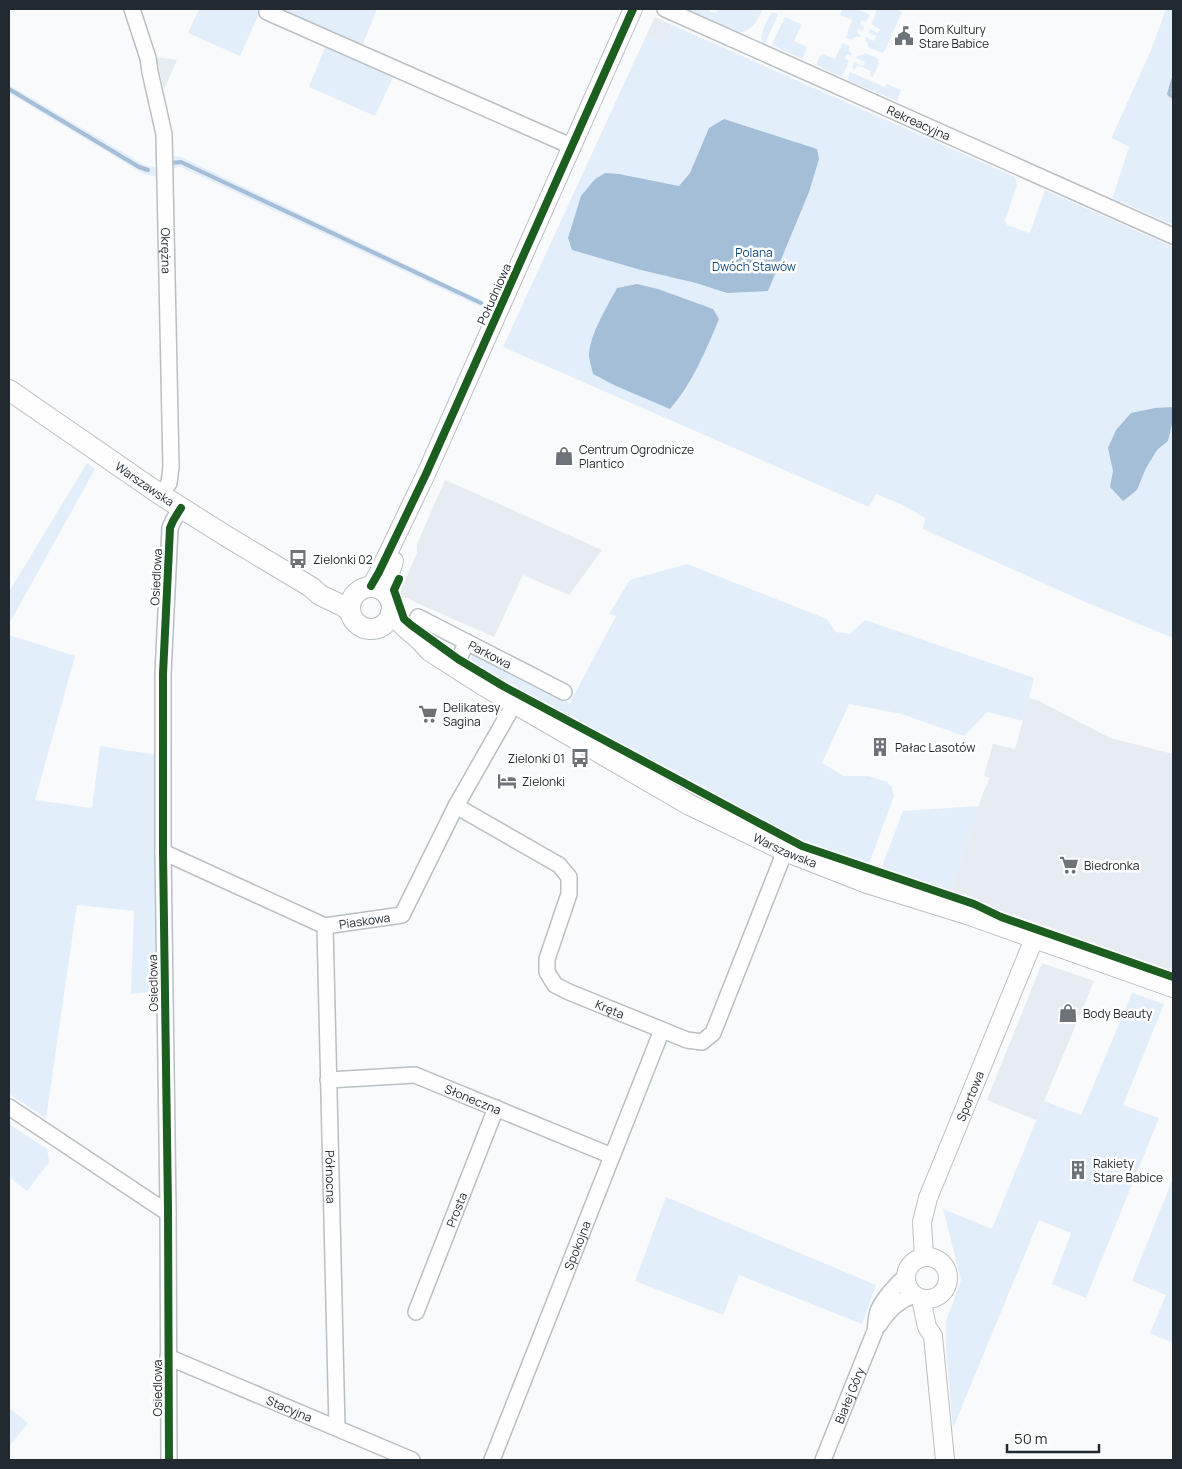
<svg xmlns="http://www.w3.org/2000/svg" width="1182" height="1469" font-family="Manrope,sans-serif">
  <rect width="100%" height="100%" fill="#f8fafc"/>
  <!-- built -->
  <g fill="#e6ecf2">
    <polygon points="655,17 672,25 663,44 646,36"/>
    <polygon points="156,57 177,60 164,90"/>
    <polygon points="445,480 479,495 602,550 569,595 523,575 494,637 419,604 399,594 417,553 417,544"/>
    <polygon points="1029,698 1039,701 1110,738 1173,754 1173,971 951,893 983,793 990,778 984,776 993,744 1015,749"/>
    <polygon points="1042,963 1094,981 1036,1120 987,1100"/>
  </g>
  <!-- green -->
  <g fill="#e3eefb">
    <polygon points="199,9 261,9 240,56 188,33"/>
    <polygon points="282,9 377,9 361,49 287,16"/>
    <path d="M677,9H707L711,12L715,13L720,9H763C756,23 751,34 733,33Z"/>
    <polygon points="842,9 857,9 870,15 866,22 862,20 860,24 864,27 863,30 858,29 857,33 861,35 860,37 855,37 851,40 845,37 846,34 848,35 848,34 847,33 852,20 840,15"/>
    <polygon points="876,9 895,9 902,12 884,52 882,53 868,47 868,44 865,39 866,37 874,41 876,36 868,33 870,29 878,33 880,29 871,24 876,14"/>
    <polygon points="1166,9 1173,9 1173,225 1120,201 1118,204 1112,200 1129,147 1112,138 1111,139 1152,48"/>
    <path d="M772,12L778,14L764,46C757,35 767,22 772,12Z"/>
    <polygon points="785,17 801,24 800,29 798,29 799,30 794,41 807,47 803,59 774,46 772,44 782,23 784,23 783,21"/>
    <polygon points="672,25 1015,177 1017,185 1005,220 1007,225 1030,233 1045,190 1173,247 1173,638 1083,601 923,529 925,518 903,505 876,494 869,507 503,347 646,36 663,43"/>
    <polygon points="327,43 395,73 375,116 309,87"/>
    <polygon points="842,43 849,46 849,49 852,54 851,56 847,54 845,58 849,61 842,77 822,68 822,67 816,65 820,55 822,56 823,54 835,59 840,48 842,48 841,46"/>
    <polygon points="865,53 879,59 878,62 879,63 873,77 870,76 871,71 857,65 855,70 852,68 854,62 863,66 865,62 856,58 857,56 863,55"/>
    <polygon points="850,72 885,87 887,84 901,90 897,101 847,80"/>
    <polygon points="9,85 146,166 157,167 159,177 144,174 9,93"/>
    <polygon points="174,156 181,157 485,302 483,308 179,166 174,169"/>
    <polygon points="87,463 95,469 9,624 9,592"/>
    <polygon points="687,564 827,619 836,632 850,634 865,620 1034,678 1023,721 987,712 964,736 902,714 849,704 822,763 844,776 868,776 887,782 892,787 894,796 869,864 803,842 509,686 470,661 473,655 570,703 616,616 609,614 630,580"/>
    <polygon points="9,635 75,656 35,800 92,808 100,746 157,755 160,991 131,994 134,911 77,905 46,1118 9,1094"/>
    <polygon points="979,806 951,893 881,869 903,811"/>
    <polygon points="1132,993 1164,1004 1123,1105 1159,1118 1086,1298 1052,1284 1071,1233 1039,1220 953,1428 946,1345 946,1321 961,1280 943,1209 992,1229 1044,1101 1081,1115"/>
    <polygon points="9,1124 47,1149 49,1162 27,1191 9,1177"/>
    <polygon points="1173,1178 1173,1343 1150,1333 1166,1295 1132,1281"/>
    <polygon points="666,1197 876,1285 862,1324 739,1275 723,1315 635,1281"/>
    <polygon points="9,1408 28,1423 9,1447"/>
  </g>
  <!-- water -->
  <g fill="#a5bed8">
    <polygon points="724,119 817,149 819,159 809,192 768,291 727,293 696,283 641,270 572,250 568,238 581,196 595,179 605,173 619,174 679,186 690,173 709,128"/>
    <path d="M637,284L658,289L713,309L719,319C706,350 692,384 670,409L616,386L593,374C592,368 589,360 589,354C591,332 607,307 617,288Z"/>
    <polygon points="1173,407 1173,420 1168,441 1157,450 1146,468 1137,490 1123,501 1110,487 1113,471 1108,448 1116,430 1131,413 1155,408"/>
  </g>
  <g fill="none" stroke-linecap="round" stroke-linejoin="round">
    <!-- stream -->
    <g stroke="#a5bed8" stroke-width="4">
      <polyline points="1173,80 1169,94 1173,97"/>
      <polyline points="9,89 139,167 148,170"/>
      <polyline points="171,163 181,162 481,303"/>
    </g>
    <!-- minor casing -->
    <g stroke="#babfc3" stroke-width="18">
      <g id="minor">
        <path id="s1" d="M132,9L148,58L150,72L164,134L171,467L169,483L161,495"/>
        <path id="s2" d="M665,9L1173,236"/>
        <polyline points="267,12 573,147"/>
        <path id="s3" d="M418,617L564,692"/>
        <polyline points="454,668 467,642"/>
        <path id="s4" d="M456,806L559,865L569,877V894L547,959V972L555,985L569,992L687,1040L702,1042L713,1033L785,851"/>
        <path id="s5" d="M163,852L325,926L402,915L456,806L514,704"/>
        <path id="s6" d="M325,926L337,1428"/>
        <path id="s7" d="M328,1080L415,1075L612,1156"/>
        <polyline points="9,1107 168,1213"/>
        <path id="s8" d="M416,1312L496,1108"/>
        <path d="M879,1325C888,1311 898,1300 915,1295"/>
        <path id="s9" d="M168,1357L412,1460"/>
        <polyline points="169,1460 168,1208 163,852 163,674 170,528 173,521 181,508"/>
        <path id="s10" d="M492,1460L662,1030"/>
        <path id="s11" d="M823,1460L875,1331C876,1324 876,1317 878,1311C884,1297 895,1286 906,1276"/>
      </g>
    </g>
    <!-- tertiary casing -->
    <g stroke="#babfc3" stroke-width="20">
      <g id="tertiary">
        <polyline points="371,586 379,572 426,474 633,9"/>
        <polyline points="387,594 387,583 394,561"/>
        <circle cx="927" cy="1278" r="21"/>
        <path id="s12" d="M924,1257L922,1222L928,1198L1034,939"/>
        <polyline points="921,1299 927,1327 933,1336 945,1460"/>
      </g>
    </g>
    <!-- secondary casing -->
    <g stroke="#babfc3" stroke-width="22">
      <g id="secondary">
        <path id="s13" d="M9,390L161,495L226,536L311,587L320,595L343,606L350,612"/>
        <circle cx="371" cy="608" r="21"/>
        <path id="s14" d="M391,613L406,628L419,639L430,651L483,685L688,804L785,851L867,883L970,915L1173,987"/>
      </g>
    </g>
    <!-- minor -->
    <use href="#minor" stroke="#fefeff" stroke-width="15"/>
    <!-- tertiary -->
    <use href="#tertiary" stroke="#fefeff" stroke-width="18"/>
    <!-- secondary -->
    <use href="#secondary" stroke="#fefeff" stroke-width="20"/>
    <!-- cycleway casing -->
    <g stroke="#fff" stroke-width="11">
      <g id="cycleway">
        <polyline points="399,579 394,590 404,619 411,625 458,659 503,686 802,846 974,904 1001,917 1173,977"/>
        <polyline points="371,586 379,572 426,474 633,9"/>
        <polyline points="169,1460 168,1208 163,852 163,674 170,528 173,521 181,508"/>
      </g>
    </g>
    <!-- cycleway -->
    <use href="#cycleway" stroke="#1b5e20" stroke-width="8"/>
  </g>
  <!-- icons -->
  <defs>
    <g id="civic-bare" transform="scale(1.5)"><path d="M-.6-6.5H3V-4.5H.6V-3L4-1V1h2V6H-6V1h2V-1L-.6-3ZM-1.2 2.5V6h2.4V2.5Z" fill="#6d7378" stroke="#fff" stroke-width="2.5" paint-order="stroke"/></g>
    <g id="shop-bare" transform="scale(1.5)"><path d="M-5-2.5h2.3a2.7 3.5 0 0 1 5.4 0H5L5.5 6h-11ZM-1.5-2.5h3a1.5 2.3 0 0 0-3 0Z" fill="#6d7378" stroke="#fff" stroke-width="2.5" paint-order="stroke"/></g>
    <g id="bus-bare" transform="scale(1.5)"><path d="M-5-6H5V4H4V6H2V4H-2V6H-4V4H-5ZM-3.5-4V0h7V-4ZM-3.5 1.2v1.5H-2V1.2ZM2 1.2v1.5H3.5V1.2Z" fill="#6d7378" stroke="#fff" stroke-width="2.5" paint-order="stroke"/></g>
    <g id="supermarket-bare" transform="scale(1.5)"><path d="M-6-5.5h2.5l.6 2H6L4.5 2H-2.5L-4.4-4H-6ZM-1.5 3.2a1.3 1.3 0 1 0 .1 0ZM3 3.2a1.3 1.3 0 1 0 .1 0Z" fill="#6d7378" stroke="#fff" stroke-width="2.5" paint-order="stroke"/></g>
    <g id="building-bare" transform="scale(1.5)"><path d="M-4-6H4V6H1V3H-1V6H-4ZM-2.5-4.3h1.7v1.8h-1.7ZM.8-4.3h1.7v1.8H.8ZM-2.5-1h1.7V.8h-1.7ZM.8-1h1.7V.8H.8Z" fill="#6d7378" stroke="#fff" stroke-width="2.5" paint-order="stroke"/></g>
    <g id="hotel-bare" transform="scale(1.5)"><path d="M-6-4.5h1.5V1H6V5H4.5V3h-9V5H-6ZM-4 0a1.8 1.8 0 1 1 3.6 0ZM.5 0V-2.5h3Q6-2.5 6 0Z" fill="#6d7378" stroke="#fff" stroke-width="2.5" paint-order="stroke"/></g>
  </defs>
  <g fill-rule="evenodd">
    <use href="#civic-bare" x="904" y="36"/>
    <use href="#shop-bare" x="564" y="456"/>
    <use href="#bus-bare" x="298" y="559"/>
    <use href="#supermarket-bare" x="428" y="714"/>
    <use href="#building-bare" x="880" y="747"/>
    <use href="#bus-bare" x="580" y="758"/>
    <use href="#hotel-bare" x="507" y="781"/>
    <use href="#supermarket-bare" x="1069" y="865"/>
    <use href="#shop-bare" x="1068" y="1013"/>
    <use href="#building-bare" x="1078" y="1170"/>
  </g>
  <g text-anchor="middle" dominant-baseline="central" stroke-width="5" stroke-linejoin="round" paint-order="stroke">
    <!-- poi labels -->
    <g font-size="12" fill="#222a31" stroke="#fff" text-anchor="start">
      <text x="919" y="29">Dom Kultury<tspan x="919" dy="14">Stare Babice</tspan></text>
      <text x="579" y="449">Centrum Ogrodnicze<tspan x="579" dy="14">Plantico</tspan></text>
      <text x="313" y="559">Zielonki 02</text>
      <text x="443" y="707">Delikatesy<tspan x="443" dy="14">Sagina</tspan></text>
      <text x="895" y="747">Pałac Lasotów</text>
      <text x="565" y="758" text-anchor="end">Zielonki 01</text>
      <text x="522" y="781">Zielonki</text>
      <text x="1084" y="865">Biedronka</text>
      <text x="1083" y="1013">Body Beauty</text>
      <text x="1093" y="1163">Rakiety<tspan x="1093" dy="14">Stare Babice</tspan></text>
    </g>
    <!-- street labels -->
    <g font-size="12" fill="#222a31" stroke="#fff">
      <text stroke="none"><textPath href="#s2" startOffset="278">Rekreacyjna</textPath></text>
      <text stroke="none"><textPath href="#s1" startOffset="246">Okrężna</textPath></text>
      <text transform="translate(494 294) rotate(-66)">Południowa</text>
      <text stroke="none"><textPath href="#s13" startOffset="165">Warszawska</textPath></text>
      <text transform="translate(156 577) rotate(-87)">Osiedlowa</text>
      <text stroke="none"><textPath href="#s3" startOffset="81">Parkowa</textPath></text>
      <text stroke="none"><textPath href="#s14" startOffset="462">Warszawska</textPath></text>
      <text stroke="none"><textPath href="#s5" startOffset="218">Piaskowa</textPath></text>
      <text transform="translate(153 983) rotate(-91)">Osiedlowa</text>
      <text stroke="none"><textPath href="#s4" startOffset="308">Kręta</textPath></text>
      <text stroke="none"><textPath href="#s12" startOffset="170">Sportowa</textPath></text>
      <text stroke="none"><textPath href="#s7" startOffset="150">Słoneczna</textPath></text>
      <text stroke="none"><textPath href="#s6" startOffset="251">Północna</textPath></text>
      <text stroke="none"><textPath href="#s8" startOffset="110">Prosta</textPath></text>
      <text stroke="none"><textPath href="#s10" startOffset="231">Spokojna</textPath></text>
      <text transform="translate(157 1388) rotate(-90)">Osiedlowa</text>
      <text stroke="none"><textPath href="#s11" startOffset="70">Białej Góry</textPath></text>
      <text stroke="none"><textPath href="#s9" startOffset="132">Stacyjna</textPath></text>
    </g>
    <!-- park labels -->
    <g font-size="12" fill="#144877" stroke="#fff">
      <text x="754" y="252">Polana<tspan x="754" dy="14">Dwóch Stawów</tspan></text>
    </g>
  </g>
  <!-- border -->
  <rect width="1182" height="1469" fill="none" stroke="#222a31" stroke-width="20"/>
  <!-- scale -->
  <path d="M1007 1444v8h92v-8" fill="none" stroke="#222a31" stroke-width="2.5"/>
  <text x="1014" y="1444" font-size="15" fill="#222a31" stroke="#ffffff" stroke-width="4" paint-order="stroke">50 m</text>
</svg>
